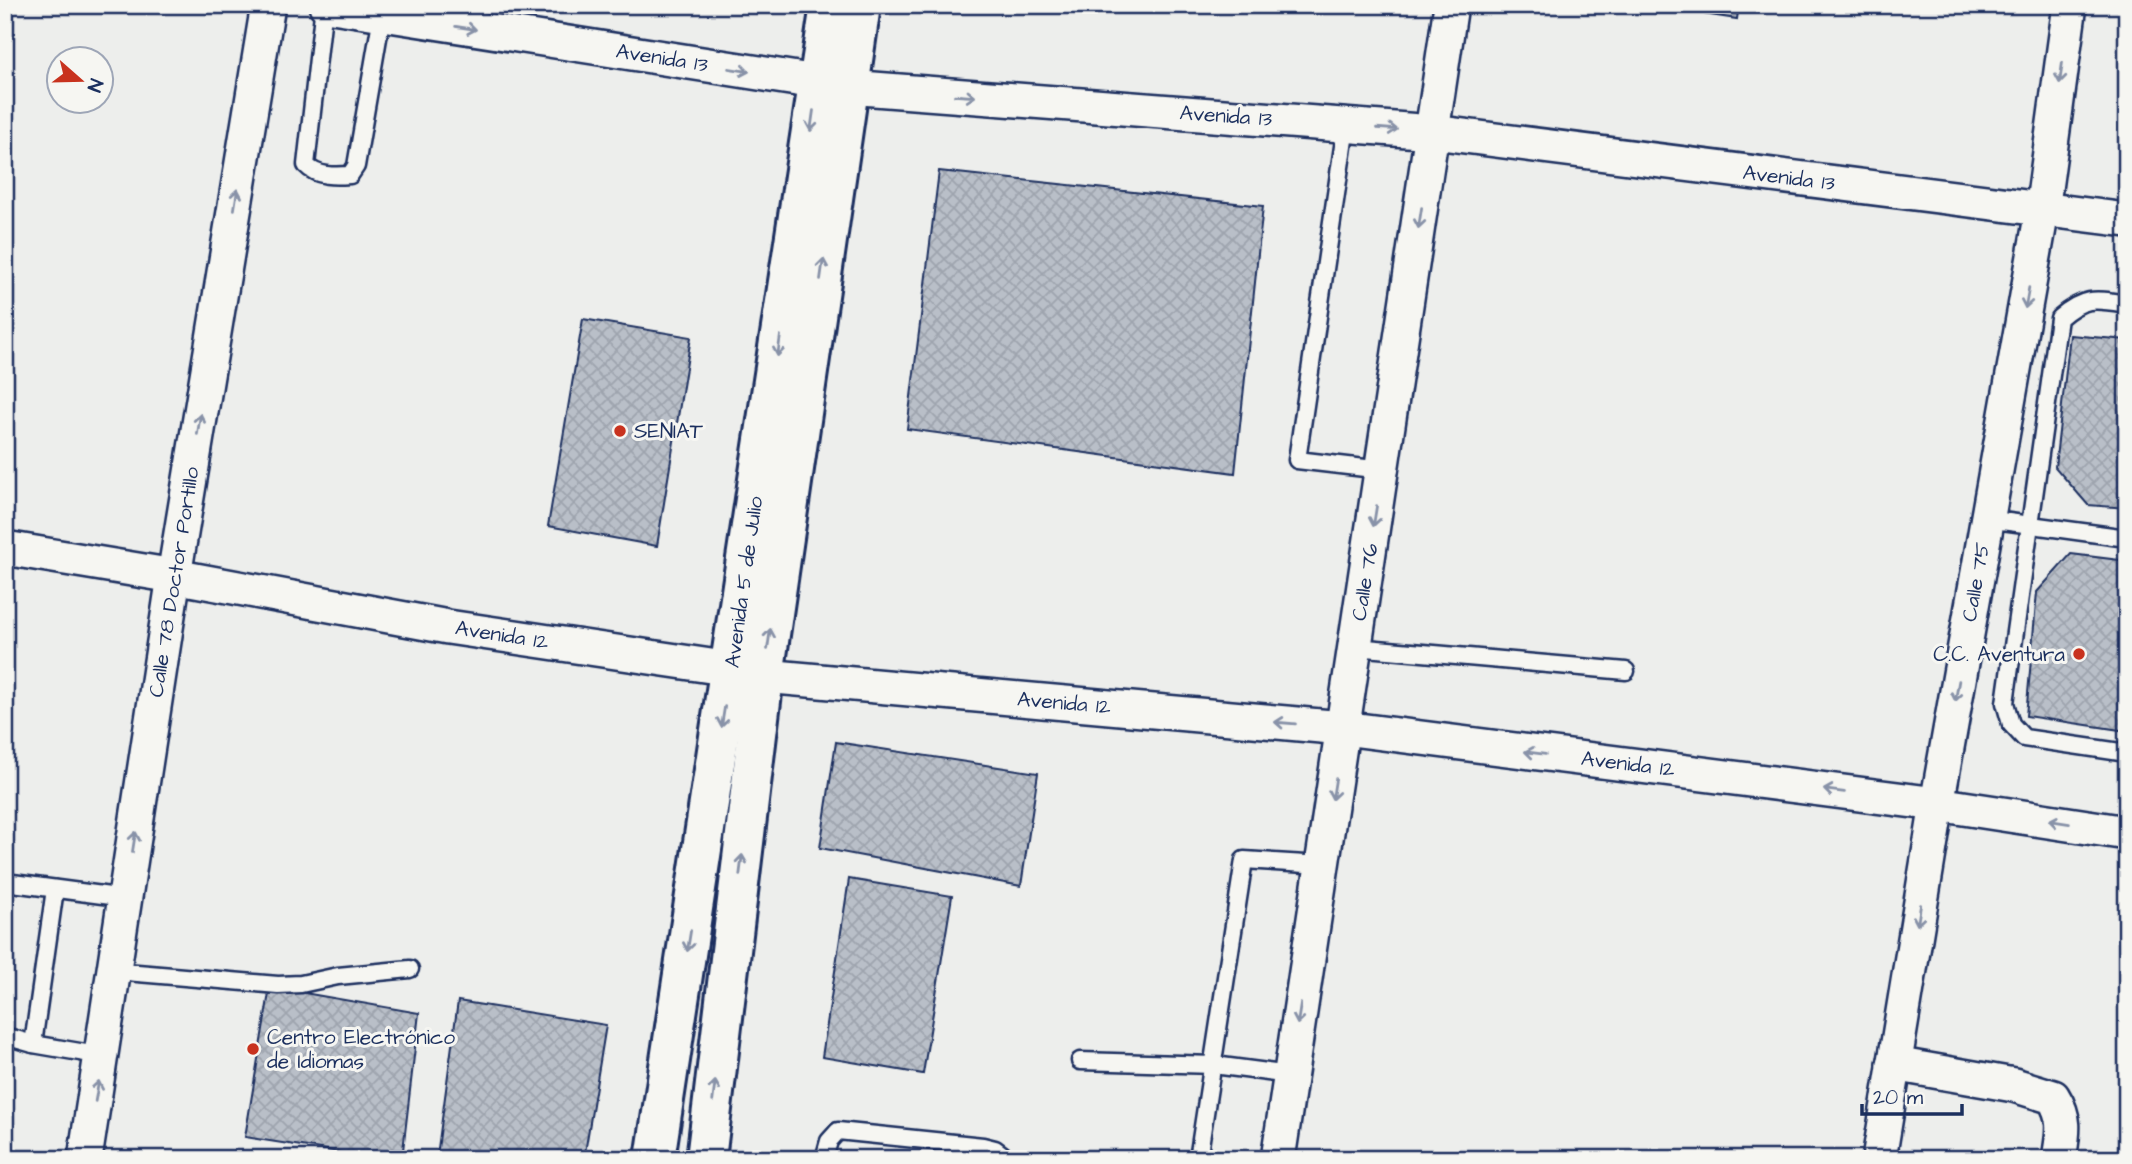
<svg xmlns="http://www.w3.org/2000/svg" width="2132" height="1164" font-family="'Architects Daughter',sans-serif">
  <defs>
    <pattern id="building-cross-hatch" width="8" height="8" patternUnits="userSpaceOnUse" patternTransform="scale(1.75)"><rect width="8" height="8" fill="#b9bfc8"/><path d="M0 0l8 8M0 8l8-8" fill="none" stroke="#9ea4ae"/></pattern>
  </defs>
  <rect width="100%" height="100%" fill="#edeeec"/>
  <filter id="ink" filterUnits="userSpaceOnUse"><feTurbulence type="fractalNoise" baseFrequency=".0143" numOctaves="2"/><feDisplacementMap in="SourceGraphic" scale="14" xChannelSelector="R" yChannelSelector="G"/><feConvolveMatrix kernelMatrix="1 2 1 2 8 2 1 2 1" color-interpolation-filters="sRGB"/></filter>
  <g filter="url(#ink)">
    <!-- building -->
    <g fill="url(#building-cross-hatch)" stroke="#1b2f5e" stroke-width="2">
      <polygon points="1644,5 1739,5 1737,19"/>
      <polygon points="939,171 1263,206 1235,473 907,429"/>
      <polygon points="583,319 691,337 657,546 548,526"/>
      <polygon points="2070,335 2127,340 2127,508 2088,505 2055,467"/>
      <polygon points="2071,554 2127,561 2127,731 2026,716 2037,592"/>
      <polygon points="836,742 1038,773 1021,886 820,848"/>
      <polygon points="849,879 952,896 923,1074 822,1057"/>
      <polygon points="270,987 419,1013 402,1159 383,1159 245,1137"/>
      <polygon points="458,1001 606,1025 584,1159 461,1159 437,1156"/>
    </g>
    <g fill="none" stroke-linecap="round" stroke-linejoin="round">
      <!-- lane casing -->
      <g stroke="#1b2f5e" stroke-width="21">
        <g id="lane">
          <path d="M324,5L306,165C317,177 335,176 350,175L356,166L382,15"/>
          <polyline points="1346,126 1297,460 1382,470"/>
          <path d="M2127,304C2095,299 2084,296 2059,318L2005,703L2011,724L2024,738L2127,753"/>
          <polyline points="1987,519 2127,538"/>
          <polyline points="1355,647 1626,671"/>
          <polyline points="5,882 125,898"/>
          <polyline points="55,889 33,1044 103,1056"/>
          <polyline points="114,971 278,985 301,984 338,976 410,969"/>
          <polyline points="5,1036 33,1044"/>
          <polyline points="1080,1061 1214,1065 1290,1075"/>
          <polyline points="824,1159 829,1141 838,1131 983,1146 995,1149 1003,1155 1003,1159"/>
          <polyline points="1198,1159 1244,860 1322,865"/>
        </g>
      </g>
      <!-- street casing -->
      <g stroke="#1b2f5e" stroke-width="38">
        <g id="street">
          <polyline points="326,5 848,87 1433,132 2127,220"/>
          <polyline points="5,548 174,576 448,627 731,669 764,676 1343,728 1937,804 2127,833"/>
          <path d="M1894,1064L2014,1085L2053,1097C2067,1119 2063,1134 2059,1159"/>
          <polyline points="85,1159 174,576 268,5"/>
          <polyline points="1278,1159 1451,5"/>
          <polyline points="1879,1159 1937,804 2042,211 2070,5"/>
        </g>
      </g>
      <!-- secondary casing -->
      <g stroke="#1b2f5e" stroke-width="44">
        <g id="secondary">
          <polyline points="655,1159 830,5"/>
          <polyline points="706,1159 764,676 861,5"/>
        </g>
      </g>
      <!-- lane -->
      <use href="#lane" stroke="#f6f6f2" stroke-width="16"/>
      <!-- street -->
      <use href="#street" stroke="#f6f6f2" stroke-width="33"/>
      <!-- secondary -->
      <use href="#secondary" stroke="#f6f6f2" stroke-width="38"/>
    </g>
    <!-- one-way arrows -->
    <defs><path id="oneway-shaft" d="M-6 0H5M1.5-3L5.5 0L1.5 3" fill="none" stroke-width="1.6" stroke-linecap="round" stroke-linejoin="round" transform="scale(1.75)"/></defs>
    <g stroke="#8892a8">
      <use href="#oneway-shaft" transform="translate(466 28) rotate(9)"/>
      <use href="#oneway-shaft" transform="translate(739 70) rotate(9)"/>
      <use href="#oneway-shaft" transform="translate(2061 73) rotate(98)"/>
      <use href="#oneway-shaft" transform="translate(965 96) rotate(4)"/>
      <use href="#oneway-shaft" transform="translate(812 121) rotate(98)"/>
      <use href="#oneway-shaft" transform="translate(1387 129) rotate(4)"/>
      <use href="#oneway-shaft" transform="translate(236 199) rotate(-81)"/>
      <use href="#oneway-shaft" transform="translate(1420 218) rotate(99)"/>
      <use href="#oneway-shaft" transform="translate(822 269) rotate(-82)"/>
      <use href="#oneway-shaft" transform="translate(2027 298) rotate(100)"/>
      <use href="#oneway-shaft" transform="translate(779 346) rotate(98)"/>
      <use href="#oneway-shaft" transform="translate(199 424) rotate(-81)"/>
      <use href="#oneway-shaft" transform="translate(1375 516) rotate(99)"/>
      <use href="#oneway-shaft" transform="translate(769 639) rotate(-82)"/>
      <use href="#oneway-shaft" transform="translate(1957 691) rotate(100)"/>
      <use href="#oneway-shaft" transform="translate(723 717) rotate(99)"/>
      <use href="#oneway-shaft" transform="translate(1285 723) rotate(-175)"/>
      <use href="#oneway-shaft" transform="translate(1535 753) rotate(-173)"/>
      <use href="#oneway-shaft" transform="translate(1334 789) rotate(99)"/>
      <use href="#oneway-shaft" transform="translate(1834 791) rotate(-173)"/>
      <use href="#oneway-shaft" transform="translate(2059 822) rotate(-171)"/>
      <use href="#oneway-shaft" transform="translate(134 842) rotate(-81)"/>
      <use href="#oneway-shaft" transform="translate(741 865) rotate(-83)"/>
      <use href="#oneway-shaft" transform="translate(1919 915) rotate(99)"/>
      <use href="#oneway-shaft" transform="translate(689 941) rotate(99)"/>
      <use href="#oneway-shaft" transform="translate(1299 1014) rotate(99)"/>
      <use href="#oneway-shaft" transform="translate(97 1091) rotate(-80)"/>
      <use href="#oneway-shaft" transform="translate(714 1091) rotate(-83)"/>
    </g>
  </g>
  <!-- markers -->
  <g fill="#c8321e" stroke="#f6f6f2" stroke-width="2.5">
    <circle cx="620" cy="431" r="7"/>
    <circle cx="2079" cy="654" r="7"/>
    <circle cx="253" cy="1049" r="7"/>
  </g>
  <g text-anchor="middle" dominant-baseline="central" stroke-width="6" stroke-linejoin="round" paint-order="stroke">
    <!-- street labels -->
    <g font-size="21" fill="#1b2f5e" stroke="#f6f6f2">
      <text transform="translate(662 58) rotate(9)">Avenida 13</text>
      <text transform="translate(1226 116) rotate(4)">Avenida 13</text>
      <text transform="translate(1789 178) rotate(7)">Avenida 13</text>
      <text transform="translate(174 582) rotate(-81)">Calle 78 Doctor Portillo</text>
      <text transform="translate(744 582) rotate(-82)">Avenida 5 de Julio</text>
      <text transform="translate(1365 582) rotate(-81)">Calle 76</text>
      <text transform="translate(1976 582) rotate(-80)">Calle 75</text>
      <text transform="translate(502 635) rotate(9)">Avenida 12</text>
      <text transform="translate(1064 703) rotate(5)">Avenida 12</text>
      <text transform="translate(1628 764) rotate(7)">Avenida 12</text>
    </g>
    <!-- poi labels -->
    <g font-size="21" fill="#1b2f5e" stroke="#f6f6f2" text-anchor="start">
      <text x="634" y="431">SENIAT</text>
      <text x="2065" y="654" text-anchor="end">C.C. Aventura</text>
      <text x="267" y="1037">Centro Electrónico<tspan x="267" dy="24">de Idiomas</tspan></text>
    </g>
  </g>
  <!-- margin -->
  <rect width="2132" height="1164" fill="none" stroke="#f6f6f2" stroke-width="28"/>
  <rect x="14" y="14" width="2104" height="1136" fill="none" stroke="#1b2f5e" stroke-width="2.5" filter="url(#ink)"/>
  <!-- north arrow -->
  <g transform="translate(80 80) rotate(110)"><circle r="33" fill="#f6f6f2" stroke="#9ea6b7" stroke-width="2"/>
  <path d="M0-5L12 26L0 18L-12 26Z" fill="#c8321e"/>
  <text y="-10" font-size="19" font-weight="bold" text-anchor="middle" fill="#1b2f5e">N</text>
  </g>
  <!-- scale -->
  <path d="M1862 1104v10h100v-10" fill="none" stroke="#1b2f5e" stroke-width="3.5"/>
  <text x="1873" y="1104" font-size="21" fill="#1b2f5e" stroke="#f6f6f2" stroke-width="5" paint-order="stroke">20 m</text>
</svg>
